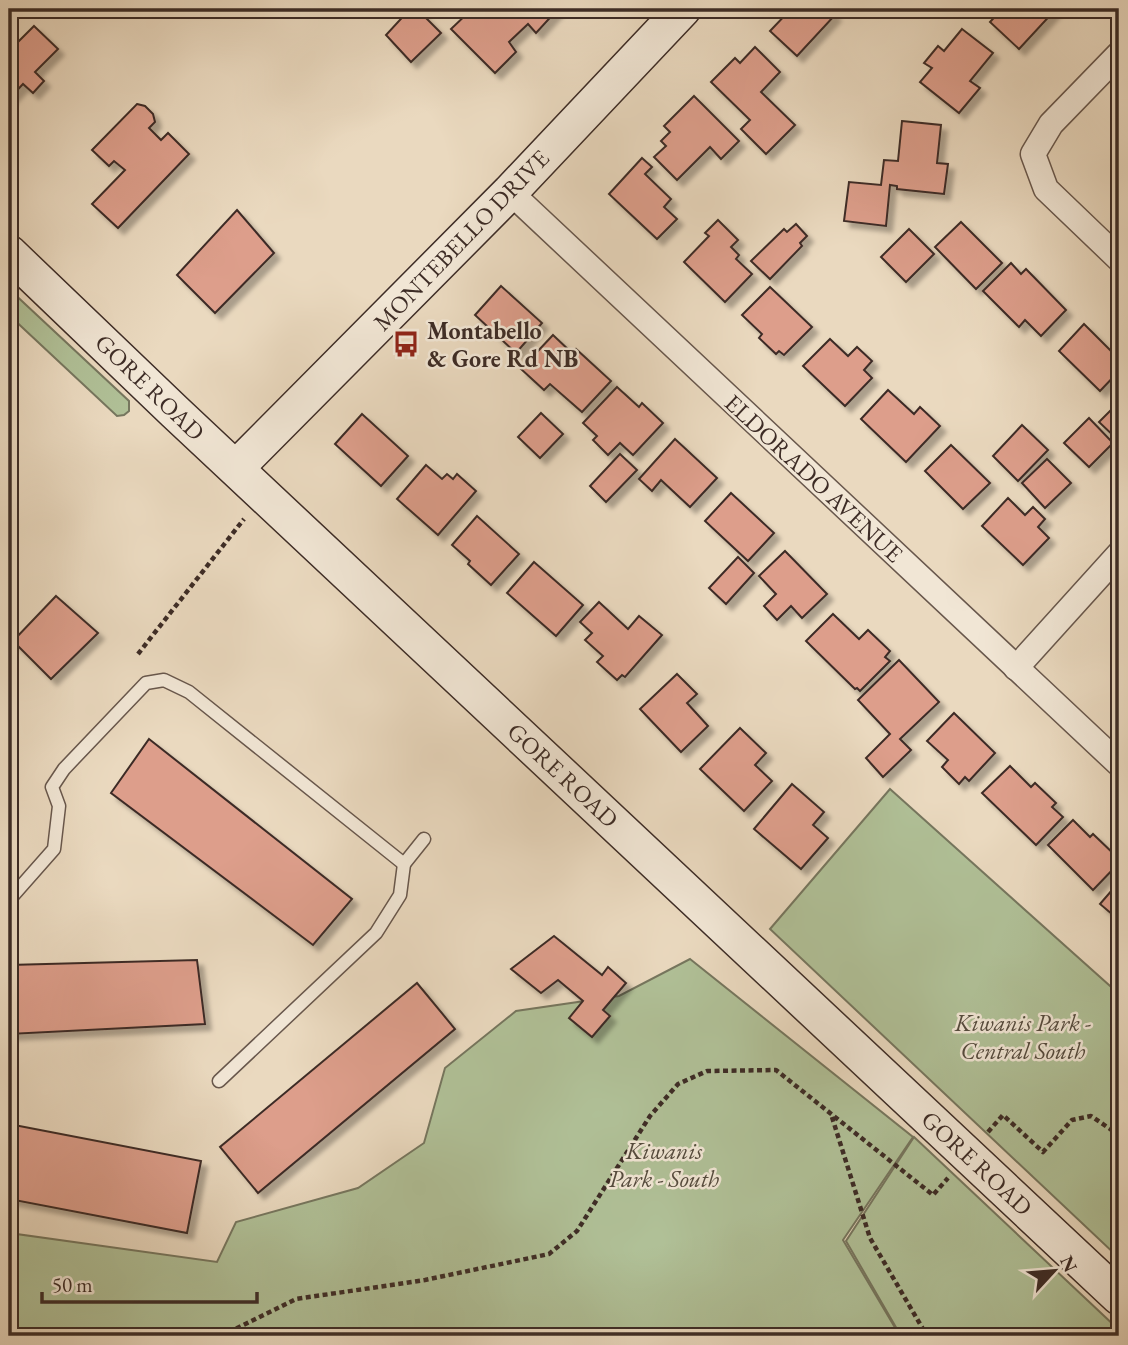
<svg xmlns="http://www.w3.org/2000/svg" width="1128" height="1345" font-family="'EB Garamond',serif">
  <defs>
    <filter id="shadow"><feDropShadow dx="6" dy="6" stdDeviation="2" flood-color="#0004"/></filter>
  </defs>
  <rect width="100%" height="100%" fill="#ead9bf"/>
  <filter id="stains"><feTurbulence type="fractalNoise" baseFrequency=".00286" numOctaves="4"/><feColorMatrix values="0 0 0 0 .2 0 0 0 0 .09 0 0 0 0 .02 0 0 0 .5 -.17"/></filter>
  <radialGradient id="worn" r=".72"><stop offset=".6" stop-color="#630" stop-opacity="0"/><stop offset="1" stop-color="#630" stop-opacity=".3"/></radialGradient>
  <!-- green -->
  <g fill="#b0c097" stroke="#76765e" stroke-width="2">
    <polygon points="9,289 129,401 129,411 124,415 117,416 9,315"/>
    <polygon points="890,789 1119,994 1119,1258 770,929"/>
    <polygon points="690,959 913,1137 843,1240 900,1336 9,1336 9,1233 217,1262 236,1222 358,1188 424,1143 445,1068 516,1011 619,996"/>
    <polygon points="914,1137 1119,1330 1119,1336 901,1336 846,1241"/>
  </g>
  <!-- building -->
  <g fill="#dd9e8b" stroke="#3d2c26" stroke-width="2" filter="url(#shadow)">
    <polygon points="410,9 417,9 441,33 411,62 386,35"/>
    <polygon points="472,9 558,9 536,33 528,24 509,42 516,52 495,73 451,29"/>
    <polygon points="791,9 829,9 835,15 797,56 770,31"/>
    <polygon points="1002,9 1056,9 1019,49 990,22"/>
    <polygon points="34,26 58,49 35,72 44,81 33,93 23,84 9,99 9,51"/>
    <polygon points="962,29 993,53 970,81 980,88 959,113 920,82 932,68 924,63 938,46 944,51"/>
    <polygon points="755,47 780,72 761,92 795,125 766,154 741,129 750,120 711,82 735,58 740,63"/>
    <polygon points="694,96 739,141 721,159 710,147 677,180 654,157 666,146 661,141 670,132 664,126"/>
    <polygon points="137,104 145,106 153,114 155,122 149,128 161,140 168,133 189,154 118,228 92,204 125,170 114,161 109,166 92,150"/>
    <polygon points="902,121 941,125 937,163 948,164 944,194 897,189 897,186 890,185 886,226 844,221 849,182 881,185 884,160 898,161"/>
    <polygon points="642,158 652,167 645,174 671,199 664,207 677,219 657,239 609,194"/>
    <polygon points="237,210 274,253 215,313 177,275"/>
    <polygon points="718,220 738,240 731,247 739,255 736,259 752,274 725,302 684,262 709,236 705,233"/>
    <polygon points="961,222 1002,263 976,289 935,247"/>
    <polygon points="796,224 807,236 800,243 802,246 770,279 751,261 784,229 787,232"/>
    <polygon points="909,229 934,254 906,282 881,257"/>
    <polygon points="1011,263 1021,274 1026,269 1066,310 1041,336 1025,320 1019,327 983,291"/>
    <polygon points="501,286 542,323 516,353 475,315"/>
    <polygon points="770,287 812,327 784,355 779,351 776,354 759,338 762,334 742,315"/>
    <polygon points="1084,324 1119,359 1119,371 1100,391 1059,351"/>
    <polygon points="553,335 572,353 576,349 611,381 582,412 550,384 544,390 521,369"/>
    <polygon points="830,339 848,356 857,347 872,361 864,370 872,378 845,406 803,366"/>
    <polygon points="617,387 639,407 642,403 663,423 633,455 620,443 608,455 593,440 597,436 583,423"/>
    <polygon points="888,390 914,414 920,407 940,426 906,462 861,419"/>
    <polygon points="1119,402 1119,441 1099,422"/>
    <polygon points="541,413 563,434 540,458 518,437"/>
    <polygon points="362,414 408,456 381,486 335,444"/>
    <polygon points="1089,418 1113,443 1089,467 1064,443"/>
    <polygon points="1022,425 1048,450 1018,481 993,456"/>
    <polygon points="675,439 717,478 690,507 661,480 652,491 639,479"/>
    <polygon points="951,445 990,483 963,509 925,471"/>
    <polygon points="620,454 637,470 606,502 590,486"/>
    <polygon points="1047,459 1071,483 1045,508 1022,483"/>
    <polygon points="426,465 442,479 447,474 453,479 457,474 476,491 438,535 397,499"/>
    <polygon points="731,493 774,533 748,561 705,521"/>
    <polygon points="1008,498 1025,515 1033,507 1045,519 1038,527 1049,538 1023,565 982,526"/>
    <polygon points="477,516 519,554 491,585 468,564 470,561 452,545"/>
    <polygon points="785,551 827,594 802,618 791,606 777,620 764,606 776,594 759,576"/>
    <polygon points="738,557 754,573 726,604 709,588"/>
    <polygon points="534,562 583,605 556,636 507,593"/>
    <polygon points="56,596 98,633 51,679 13,641"/>
    <polygon points="599,602 628,629 639,616 662,635 625,677 622,675 617,680 597,662 603,656 585,640 592,633 580,622"/>
    <polygon points="833,614 859,639 868,630 890,651 885,657 890,661 860,691 857,688 855,689 806,641"/>
    <polygon points="899,660 939,702 900,739 911,750 883,777 866,758 890,734 858,700"/>
    <polygon points="677,674 697,694 687,703 708,726 681,752 640,709"/>
    <polygon points="954,713 995,753 969,781 965,777 959,784 942,767 948,760 927,741"/>
    <polygon points="740,728 766,753 755,765 772,781 744,811 700,769"/>
    <polygon points="149,739 352,899 313,945 111,793"/>
    <polygon points="1010,766 1031,787 1035,783 1056,803 1052,807 1063,817 1036,845 982,793"/>
    <polygon points="792,784 824,812 813,825 828,838 801,869 754,829"/>
    <polygon points="1073,820 1090,837 1093,834 1119,859 1119,863 1093,890 1048,845"/>
    <polygon points="1119,882 1119,920 1100,904"/>
    <polygon points="554,936 602,975 608,967 626,983 603,1010 610,1016 592,1037 569,1018 583,1001 558,980 541,993 511,969"/>
    <polygon points="197,960 205,1024 9,1034 9,965"/>
    <polygon points="417,983 455,1029 258,1193 220,1147"/>
    <polygon points="9,1124 201,1161 187,1233 9,1199"/>
  </g>
  <g fill="none" stroke-linecap="round" stroke-linejoin="round">
    <!-- lane casing -->
    <g stroke="#68574c" stroke-width="15">
      <g id="lane">
        <polyline points="9,900 54,849 59,806 52,787 64,769 146,683 164,680 189,692 404,864 424,839"/>
        <polyline points="219,1081 376,933 400,895 404,864"/>
      </g>
    </g>
    <!-- street casing -->
    <g stroke="#68574c" stroke-width="27">
      <g id="street">
        <polyline points="1119,54 1051,124 1033,154 1046,189 1119,259"/>
        <polyline points="510,192 1119,764"/>
        <polyline points="1016,668 1119,554"/>
      </g>
    </g>
    <!-- secondary casing -->
    <g stroke="#3d2c26" stroke-width="38">
      <g id="secondary">
        <polyline points="9,253 175,412 1119,1297"/>
        <polyline points="236,468 510,192 683,9"/>
      </g>
    </g>
    <!-- path -->
    <g stroke="#3d2c26" stroke-width="4.5" stroke-dasharray="5 3.5" stroke-linecap="butt">
      <polyline points="138,654 244,519"/>
      <polyline points="832,1117 870,1238 927,1336"/>
      <polyline points="988,1132 1003,1115 1043,1152 1072,1120 1091,1116 1119,1135"/>
      <polyline points="221,1336 296,1299 425,1280 549,1254 577,1231 650,1116 678,1084 707,1071 776,1070 933,1195 948,1178"/>
    </g>
    <!-- lane -->
    <use href="#lane" stroke="#f1e6d5" stroke-width="12"/>
    <!-- street -->
    <use href="#street" stroke="#f1e6d5" stroke-width="24"/>
    <!-- secondary -->
    <use href="#secondary" stroke="#f1e6d5" stroke-width="35"/>
  </g>
  <!-- icons -->
  <defs>
    <g id="bus-bare" transform="scale(2.1)"><path d="M-5-6H5V4H4V6H2V4H-2V6H-4V4H-5ZM-3.5-4V0h7V-4ZM-3.5 1.2v1.5H-2V1.2ZM2 1.2v1.5H3.5V1.2Z" fill="#8f2418" stroke="#f1e6d5" stroke-width="2.5" paint-order="stroke"/></g>
  </defs>
  <g fill-rule="evenodd">
    <use href="#bus-bare" x="406" y="344"/>
  </g>
  <g text-anchor="middle" dominant-baseline="central" stroke-width="5" stroke-linejoin="round" paint-order="stroke">
    <!-- street labels -->
    <g font-size="24" fill="#3d2c26" stroke="#f1e6d5">
      <text transform="translate(461 240) rotate(-46)">MONTEBELLO DRIVE</text>
      <text transform="translate(150 387) rotate(44)">GORE ROAD</text>
      <text transform="translate(814 478) rotate(43)">ELDORADO AVENUE</text>
      <text transform="translate(563 775) rotate(43)">GORE ROAD</text>
      <text transform="translate(977 1163) rotate(43)">GORE ROAD</text>
    </g>
    <!-- poi labels -->
    <g font-size="24" font-weight="bold" fill="#3d2c26" stroke="#f1e6d5" text-anchor="start">
      <text x="427" y="330">Montabello<tspan x="427" dy="28">&amp; Gore Rd NB</tspan></text>
    </g>
    <!-- park labels -->
    <g font-size="24" font-style="italic" fill="#544a3d" stroke="#f1e6d5">
      <text x="1023" y="1022">Kiwanis Park -<tspan x="1023" dy="28">Central South</tspan></text>
      <text x="664" y="1150">Kiwanis<tspan x="664" dy="28">Park - South</tspan></text>
    </g>
  </g>
  <!-- margin -->
  <rect width="1128" height="1345" fill="none" stroke="#ead9bf" stroke-width="35"/>
  <rect x="10" y="10" width="1107" height="1324" fill="none" stroke="#3d2c26" stroke-width="3.5"/>
  <rect x="18" y="18" width="1093" height="1310" fill="none" stroke="#3d2c26" stroke-width="2"/>
  <!-- north arrow -->
  <g transform="translate(1054 1271) rotate(64)" stroke="#f1e6d5" stroke-width="5" paint-order="stroke">
  <path d="M0-5L12 26L0 18L-12 26Z" fill="#3d2c26"/>
  <text y="-10" font-size="19" font-weight="bold" text-anchor="middle" fill="#3d2c26">N</text>
  </g>
  <!-- scale -->
  <path d="M42 1292v10h215v-10" fill="none" stroke="#3d2c26" stroke-width="3.5"/>
  <text x="52" y="1292" font-size="21" fill="#3d2c26" stroke="#f1e6d5" stroke-width="5" paint-order="stroke">50 m</text>
  <rect width="100%" height="100%" filter="url(#stains)"/>
  <rect width="100%" height="100%" fill="url(#worn)"/>
</svg>
